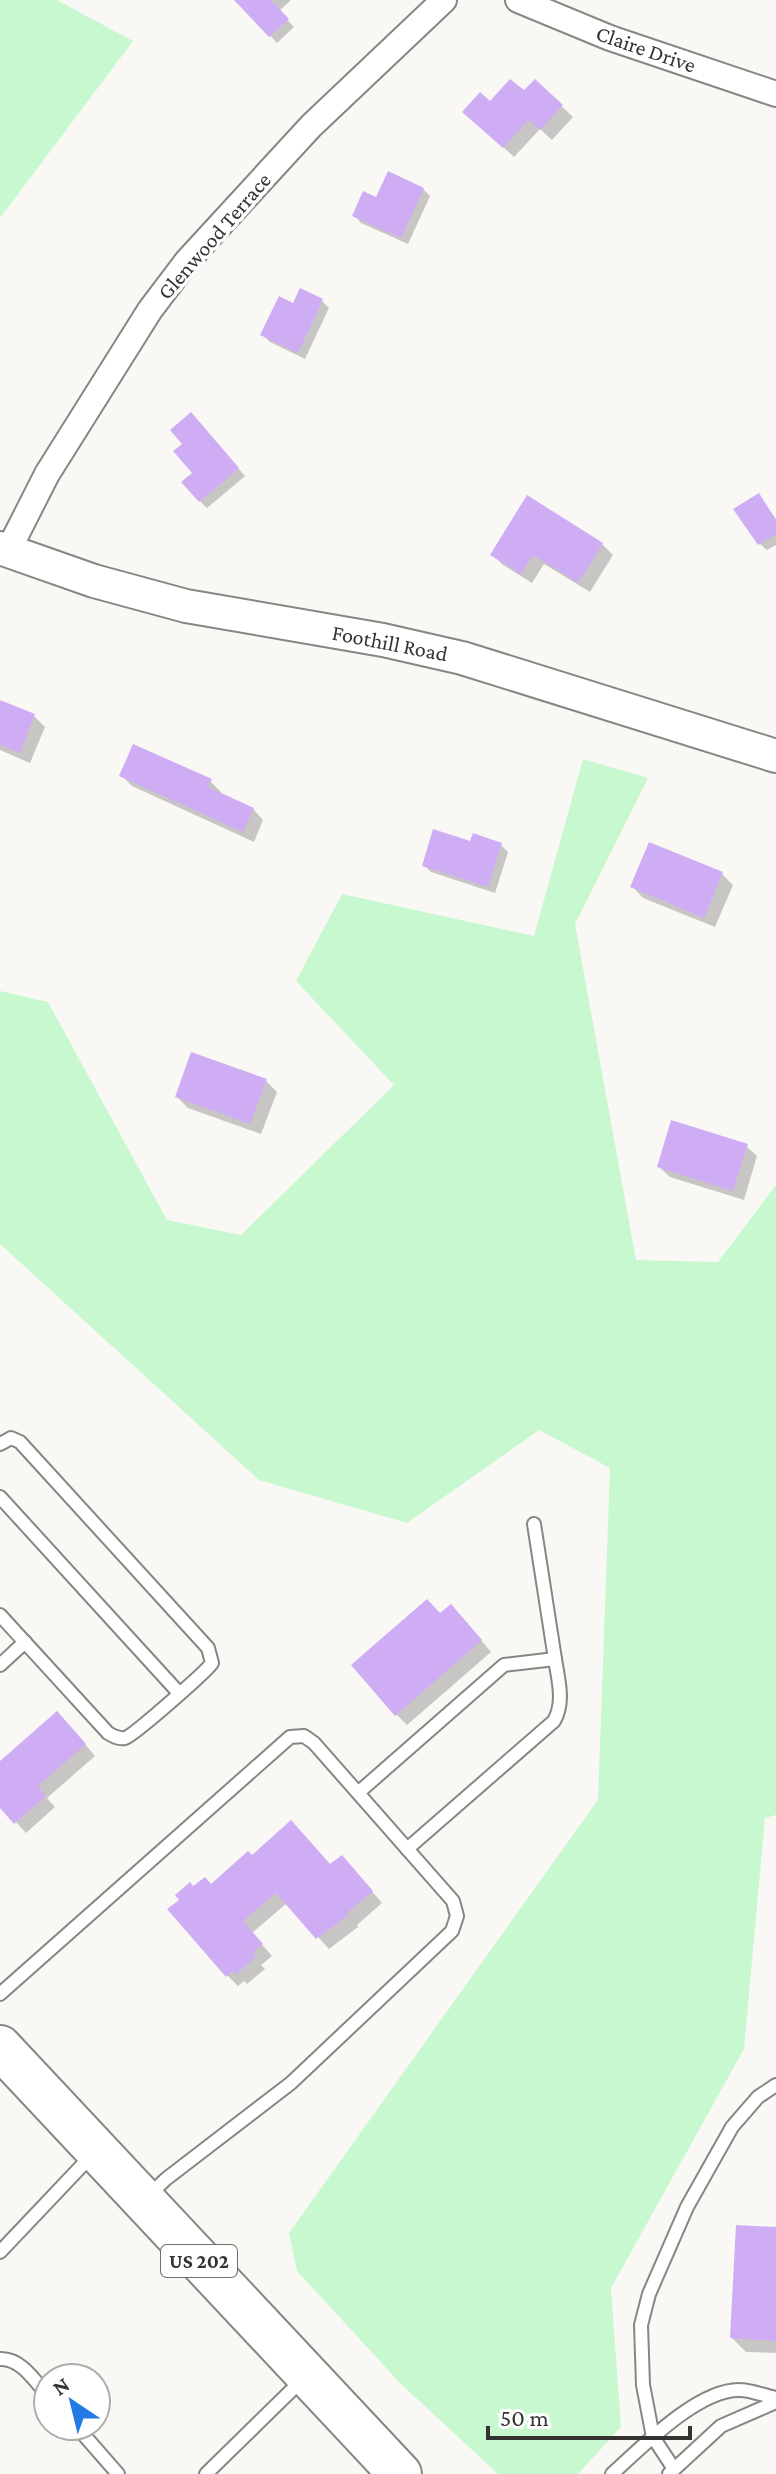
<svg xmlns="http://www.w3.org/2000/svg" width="776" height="2474" font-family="'Crimson Pro',serif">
  <rect width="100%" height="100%" fill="#faf8f5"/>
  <!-- green -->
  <g fill="#c8f8cf">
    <polygon points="0,0 57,0 133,41 0,218"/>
    <polygon points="583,759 648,778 575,924 636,1260 718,1262 776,1185 776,1815 765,1818 744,2049 611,2288 621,2427 578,2474 498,2474 400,2383 297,2271 289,2233 598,1800 610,1468 539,1430 407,1523 259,1480 0,1244 0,991 48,1002 167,1220 241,1235 394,1085 296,981 342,894 534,936"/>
  </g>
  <!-- shadow -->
  <g fill="#0003">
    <polygon points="237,0 291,0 279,11 294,27 277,43"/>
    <polygon points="535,81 573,117 552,140 540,129 514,157 476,122 524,93"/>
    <polygon points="423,189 430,196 408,244 361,223 354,215 378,200"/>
    <polygon points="322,301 329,308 305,359 270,342 263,335 294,306"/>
    <polygon points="198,422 245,476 207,508 200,501 195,473 185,444"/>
    <polygon points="759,496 776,519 776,545 767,550 759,543"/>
    <polygon points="602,544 613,555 590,592 544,564 532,583 503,565 493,555"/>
    <polygon points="0,702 34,716 45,727 30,763 0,750"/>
    <polygon points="121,775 210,781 221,792 220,794 253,809 263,820 254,842 132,786"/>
    <polygon points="471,844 501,845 508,852 495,893 431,872 424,865"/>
    <polygon points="650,845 722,874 733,885 715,927 643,898 633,887"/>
    <polygon points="266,1081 277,1092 261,1134 188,1108 177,1097"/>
    <polygon points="746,1146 757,1156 744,1200 670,1177 659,1167"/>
    <polygon points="440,1616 462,1617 491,1652 407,1725 396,1714"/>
    <polygon points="68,1724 95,1756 47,1798 55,1807 26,1833 0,1805 0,1763"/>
    <polygon points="252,1857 352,1868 382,1903 357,1925 358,1927 329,1949 287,1903 252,1933 272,1956 261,1965 265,1969 247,1984 244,1981 238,1986 227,1975 194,1889 211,1886"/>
    <polygon points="776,2226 776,2353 746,2352 732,2338 773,2229"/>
  </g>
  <!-- building -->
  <g fill="#cfadf5">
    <polygon points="234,0 271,0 289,19 269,37"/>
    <polygon points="510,79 524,90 535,79 563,105 540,130 528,120 503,148 462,112 480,92 490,101"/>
    <polygon points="388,171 424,188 401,238 352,216 363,191 376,197"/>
    <polygon points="300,288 323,299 298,353 260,335 279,296 293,303"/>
    <polygon points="191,412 239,468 199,502 181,482 192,473 173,451 182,444 170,430"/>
    <polygon points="759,493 776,520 776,534 758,545 733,509"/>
    <polygon points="527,495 603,543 578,583 533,555 521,574 490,555"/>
    <polygon points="0,700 35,714 20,753 0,745"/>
    <polygon points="133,744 212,779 208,787 254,808 243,832 119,776"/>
    <polygon points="433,829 470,841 473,833 502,843 488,887 422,866"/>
    <polygon points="649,842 723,872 704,918 630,887"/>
    <polygon points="191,1052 267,1079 250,1124 175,1097"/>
    <polygon points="671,1120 748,1144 733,1191 657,1167"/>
    <polygon points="427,1599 440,1613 451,1604 482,1640 395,1716 351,1665"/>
    <polygon points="57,1711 86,1744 38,1786 46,1796 14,1824 0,1808 0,1761"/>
    <polygon points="291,1820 330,1864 342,1855 373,1891 347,1913 349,1915 316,1939 276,1893 243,1921 263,1944 252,1953 256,1957 235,1975 232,1971 226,1977 167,1909 179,1900 175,1895 190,1882 193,1886 205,1877 211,1884 248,1851 252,1855"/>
    <polygon points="736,2225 776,2227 776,2341 730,2338"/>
  </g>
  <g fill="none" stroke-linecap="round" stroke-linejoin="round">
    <!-- service casing -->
    <g stroke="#878683" stroke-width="16">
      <g id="service">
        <path d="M0,1444L11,1438L20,1442L208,1648L212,1663C207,1671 133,1736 125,1738C118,1739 113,1736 108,1733L0,1615"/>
        <polyline points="0,1497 178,1692"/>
        <polyline points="534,1524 555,1659"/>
        <polyline points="0,1665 25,1642"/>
        <path d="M359,1792L504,1665L555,1659C558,1679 565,1702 554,1721L407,1849"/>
        <polyline points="0,1994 290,1737 304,1736 314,1743 453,1901 457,1916 452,1931 291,2083 166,2179 148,2196"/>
        <polyline points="0,2252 91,2156"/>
        <path d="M0,2359C21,2358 35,2381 48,2396"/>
        <polyline points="76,2426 118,2474"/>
        <polyline points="674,2469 653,2437 643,2385 641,2325 649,2294 687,2207 732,2127 758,2097 776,2085"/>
        <polyline points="206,2474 304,2378"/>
        <path d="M612,2474C642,2447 698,2389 740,2390C751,2390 765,2396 776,2398"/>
        <polyline points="669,2474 721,2426 776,2402"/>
      </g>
    </g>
    <!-- minor casing -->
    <g stroke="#878683" stroke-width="28">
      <g id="minor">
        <polyline points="518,0 610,38 776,94"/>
        <polyline points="8,551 47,474 150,310 187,261 311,126 444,0"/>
      </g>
    </g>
    <!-- tertiary casing -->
    <g stroke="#878683" stroke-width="36">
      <polyline id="tertiary" points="0,548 94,581 186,606 383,640 462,658 776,756"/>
    </g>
    <!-- trunk casing -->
    <g stroke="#878683" stroke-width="46">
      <polyline id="trunk" points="0,2047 400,2474"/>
    </g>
    <!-- service -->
    <use href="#service" stroke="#fff" stroke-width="12"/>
    <!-- minor -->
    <use href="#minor" stroke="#fff" stroke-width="24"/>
    <!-- tertiary -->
    <use href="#tertiary" stroke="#fff" stroke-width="32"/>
    <!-- trunk -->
    <use href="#trunk" stroke="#fff" stroke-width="42"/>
  </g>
  <g text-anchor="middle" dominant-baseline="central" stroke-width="7" stroke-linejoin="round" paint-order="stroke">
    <!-- shield labels -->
    <rect fill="#fff" stroke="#717070" stroke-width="2" x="161" y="2245" width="76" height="32" rx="6"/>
    <g font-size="20" font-weight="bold" fill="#343332">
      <text x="199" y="2261">US 202</text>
    </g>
    <!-- street labels -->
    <g font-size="22" fill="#343332" stroke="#fff">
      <text transform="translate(646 49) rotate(19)">Claire Drive</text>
      <text transform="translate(214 236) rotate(-49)">Glenwood Terrace</text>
      <text transform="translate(390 643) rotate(11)">Foothill Road</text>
    </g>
  </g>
  <!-- north arrow -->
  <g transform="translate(72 2402) rotate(325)"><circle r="38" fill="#ffffff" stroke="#aeadad" stroke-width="2"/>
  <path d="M0-6L14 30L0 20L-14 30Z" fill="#247ae4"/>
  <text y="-12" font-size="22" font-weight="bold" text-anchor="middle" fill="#343332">N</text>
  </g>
  <!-- scale -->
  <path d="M488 2426v12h202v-12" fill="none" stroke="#343332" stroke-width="4"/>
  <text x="500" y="2426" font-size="24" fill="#343332" stroke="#ffffff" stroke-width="6" paint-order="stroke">50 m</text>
</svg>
